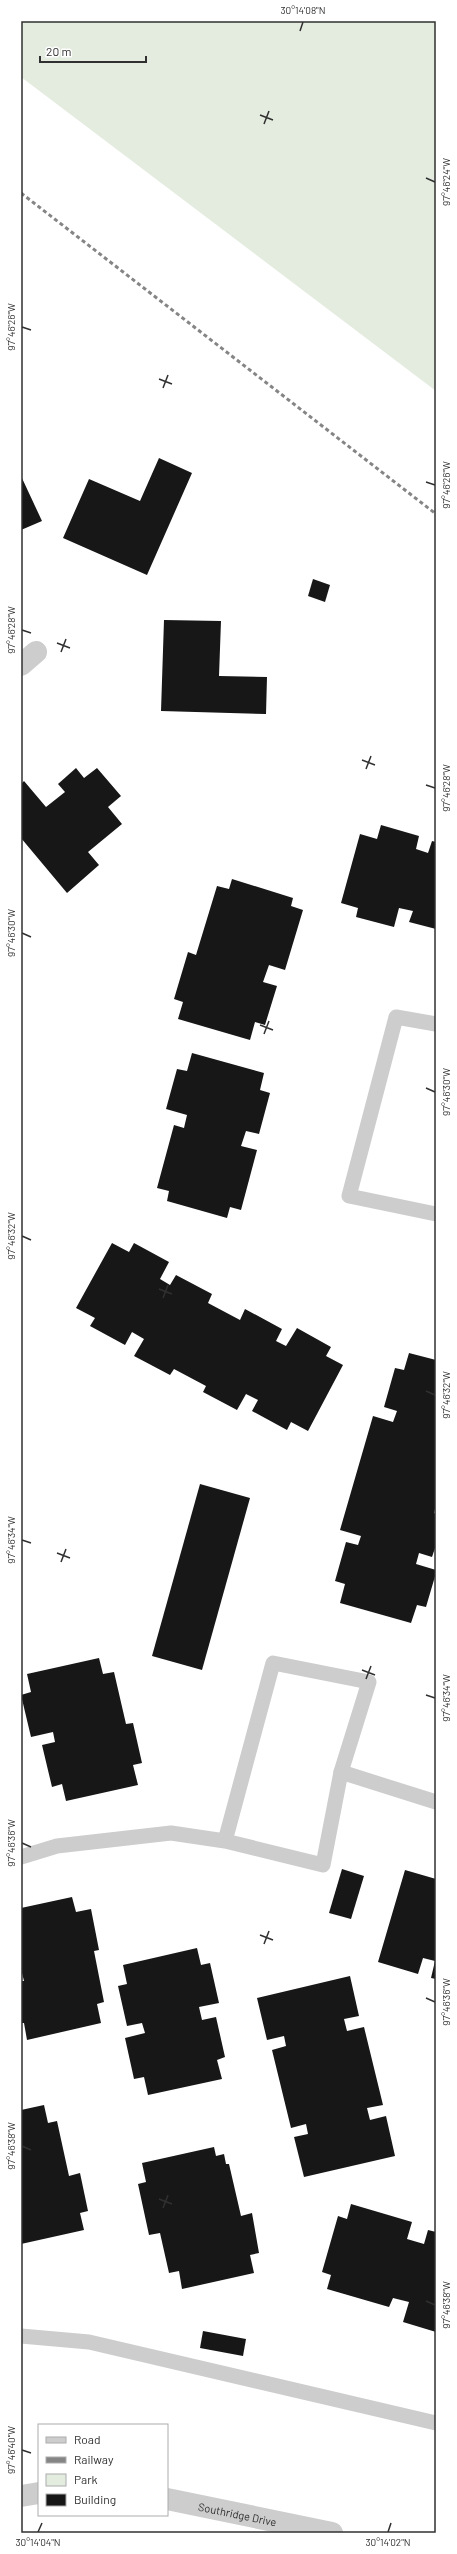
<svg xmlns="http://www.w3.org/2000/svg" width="457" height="2554" font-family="Barlow,sans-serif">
  <rect width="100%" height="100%" fill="#fff"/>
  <!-- green -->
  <polygon fill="#e4ece0" points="21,21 436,21 436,391 21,77"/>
  <!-- building -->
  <g fill="#171717">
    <polygon points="159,458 192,473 147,575 63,538 89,479 140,501"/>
    <polygon points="21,476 42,521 21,530"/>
    <polygon points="313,579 330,585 325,602 308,596"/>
    <polygon points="164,620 221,621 219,676 267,677 266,714 161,711"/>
    <polygon points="76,768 84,778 97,768 121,796 108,807 122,824 88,852 99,865 67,893 21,838 21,784 24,781 46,807 65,792 58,784"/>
    <polygon points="381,825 419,836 416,849 428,853 432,841 436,842 436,929 409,922 413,911 399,908 394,927 356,917 358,908 341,903 360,834 377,839"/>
    <polygon points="232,879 293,898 291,906 303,910 285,970 269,965 263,982 277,986 265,1025 255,1022 250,1040 178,1019 183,1002 174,999 188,952 196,955 217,886 229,889"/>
    <polygon points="192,1053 264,1073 260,1090 270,1093 259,1134 246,1131 241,1146 257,1150 241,1210 230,1207 227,1218 167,1201 169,1191 157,1188 174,1125 184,1128 187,1115 166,1109 177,1069 187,1071"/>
    <polygon points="112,1243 129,1252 134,1243 169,1262 160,1279 170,1285 176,1275 212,1294 208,1303 240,1320 245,1309 282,1329 276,1341 286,1346 297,1328 331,1347 326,1356 343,1365 308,1431 291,1422 287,1430 252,1411 258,1400 246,1394 237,1410 203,1392 206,1386 174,1369 170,1375 134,1356 144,1339 132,1332 125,1345 90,1326 95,1318 76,1308"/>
    <polygon points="409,1353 436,1360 436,1505 434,1513 436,1514 436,1545 432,1557 419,1553 416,1564 436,1570 436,1573 426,1607 417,1605 411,1623 340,1603 345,1584 335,1581 346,1542 358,1545 361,1536 340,1530 373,1416 393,1422 397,1411 384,1407 395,1368 404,1370"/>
    <polygon points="200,1484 250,1498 202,1670 152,1656"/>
    <polygon points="99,1658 103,1674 114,1672 126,1724 133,1723 142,1763 133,1765 138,1785 66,1801 62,1784 52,1787 42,1745 55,1742 53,1732 31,1737 21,1695 31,1692 27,1674"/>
    <polygon points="342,1869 364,1876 351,1919 329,1913"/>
    <polygon points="405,1870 436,1879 436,1979 431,1978 435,1961 423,1958 418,1974 378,1962"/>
    <polygon points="72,1897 76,1912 91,1909 99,1950 94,1951 104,2002 97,2004 101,2023 27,2040 24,2023 21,2023 21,1981 24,1981 21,1969 21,1908"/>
    <polygon points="197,1948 201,1965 210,1963 219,2003 199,2007 202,2020 216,2017 225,2057 217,2060 222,2079 148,2095 144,2077 134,2079 125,2038 145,2033 142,2023 127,2026 118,1986 127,1984 123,1965"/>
    <polygon points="350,1976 359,2016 344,2019 347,2031 364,2027 383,2105 367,2108 370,2120 386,2116 395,2156 304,2177 294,2137 308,2134 306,2124 291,2128 272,2050 286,2046 284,2036 267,2040 257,1998"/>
    <polygon points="44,2105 48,2123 57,2121 69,2176 80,2173 88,2211 80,2213 84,2230 21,2244 21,2110"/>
    <polygon points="214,2147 216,2156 224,2154 226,2164 229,2164 241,2216 252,2213 259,2253 250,2255 254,2273 182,2289 179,2271 169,2273 160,2233 149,2235 138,2184 146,2182 142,2163"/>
    <polygon points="351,2204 412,2222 407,2239 424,2244 428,2230 436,2232 436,2332 403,2322 409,2302 393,2298 389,2307 327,2289 331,2275 322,2272 338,2216 347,2219"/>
    <polygon points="203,2331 246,2339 243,2356 200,2348"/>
  </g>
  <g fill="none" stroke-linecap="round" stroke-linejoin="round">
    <!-- service -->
    <g stroke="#cdcdcd" stroke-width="15">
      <polyline points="436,1024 396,1017 349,1196 436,1214"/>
      <polyline points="341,1772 436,1802"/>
      <polyline points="21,1857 57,1846 171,1833 225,1841 323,1865 341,1772 369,1682 273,1663 225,1841"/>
      <polyline points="21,2336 89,2342 436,2423"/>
    </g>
    <!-- minor -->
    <polyline stroke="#cdcdcd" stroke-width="22" points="21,665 36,652"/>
    <!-- tertiary -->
    <g stroke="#cdcdcd" stroke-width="22">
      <polyline points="21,2496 39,2493"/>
      <path id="s1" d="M167,2499L332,2533"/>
    </g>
    <!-- rail -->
    <polyline stroke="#858585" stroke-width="3" stroke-dasharray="4 3" stroke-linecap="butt" points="21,193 436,514"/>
  </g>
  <!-- ticks -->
  <path fill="none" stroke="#303030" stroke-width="1.5" d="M300,31L303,22M260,115L273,120M264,124L269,111M426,178L435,182M22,327L31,330M159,379L172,384M163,388L168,375M426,482L435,485M22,630L31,633M57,643L70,648M61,652L66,639M362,760L375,765M366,769L371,756M426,785L435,788M22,933L31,937M260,1025L273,1030M264,1034L269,1021M426,1088L435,1092M22,1236L31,1240M159,1289L172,1294M163,1298L168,1285M426,1391L435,1395M22,1540L31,1543M57,1553L70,1558M61,1562L66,1549M362,1670L375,1675M366,1679L371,1666M426,1695L435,1698M22,1843L31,1847M260,1935L273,1940M264,1944L269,1931M426,1998L435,2002M22,2146L31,2150M159,2199L172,2204M163,2208L168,2195M426,2301L435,2305M22,2450L31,2453M38,2532L42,2523M388,2532L391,2523"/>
  <g text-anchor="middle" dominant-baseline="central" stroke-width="4" stroke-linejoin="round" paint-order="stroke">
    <!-- street labels -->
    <g font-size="11" fill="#303030" stroke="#fff">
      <text stroke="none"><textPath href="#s1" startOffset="72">Southridge Drive</textPath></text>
    </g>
  </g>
  <!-- border -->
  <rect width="457" height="2554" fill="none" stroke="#ffffff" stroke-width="44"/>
  <!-- legend -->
  <rect x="38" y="2424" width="130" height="92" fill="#ffffff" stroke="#acacac"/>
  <rect x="46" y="2437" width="20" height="6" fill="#cdcdcd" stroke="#acacac"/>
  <text x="74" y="2444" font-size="12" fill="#303030">Road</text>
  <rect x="46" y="2457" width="20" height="6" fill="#858585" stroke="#acacac"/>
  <text x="74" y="2464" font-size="12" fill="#303030">Railway</text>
  <rect x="46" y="2474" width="20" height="12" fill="#e4ece0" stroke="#acacac"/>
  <text x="74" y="2484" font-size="12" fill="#303030">Park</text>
  <rect x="46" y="2494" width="20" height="12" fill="#171717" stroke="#acacac"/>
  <text x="74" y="2504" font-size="12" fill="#303030">Building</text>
  <!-- scale -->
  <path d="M40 56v6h106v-6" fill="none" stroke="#303030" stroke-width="2"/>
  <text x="46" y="56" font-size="12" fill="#303030" stroke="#ffffff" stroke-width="3" paint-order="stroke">20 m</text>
  <rect x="22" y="22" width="413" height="2510" fill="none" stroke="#303030" stroke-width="1.5"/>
  <g font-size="10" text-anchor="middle" fill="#303030">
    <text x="303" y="14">30°14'08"N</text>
    <text transform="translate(446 182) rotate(-90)" y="4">97°46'24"W</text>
    <text transform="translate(11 327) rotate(-90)" y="4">97°46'26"W</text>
    <text transform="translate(446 485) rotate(-90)" y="4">97°46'26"W</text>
    <text transform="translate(11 630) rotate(-90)" y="4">97°46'28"W</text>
    <text transform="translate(446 788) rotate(-90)" y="4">97°46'28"W</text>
    <text transform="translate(11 933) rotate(-90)" y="4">97°46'30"W</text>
    <text transform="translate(446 1092) rotate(-90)" y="4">97°46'30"W</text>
    <text transform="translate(11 1236) rotate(-90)" y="4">97°46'32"W</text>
    <text transform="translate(446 1395) rotate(-90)" y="4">97°46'32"W</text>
    <text transform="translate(11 1540) rotate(-90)" y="4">97°46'34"W</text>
    <text transform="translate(446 1698) rotate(-90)" y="4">97°46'34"W</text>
    <text transform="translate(11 1843) rotate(-90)" y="4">97°46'36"W</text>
    <text transform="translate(446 2002) rotate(-90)" y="4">97°46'36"W</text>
    <text transform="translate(11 2146) rotate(-90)" y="4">97°46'38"W</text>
    <text transform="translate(446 2305) rotate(-90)" y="4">97°46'38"W</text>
    <text transform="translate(11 2450) rotate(-90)" y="4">97°46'40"W</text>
    <text x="38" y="2546">30°14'04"N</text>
    <text x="388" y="2546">30°14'02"N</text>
  </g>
</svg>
